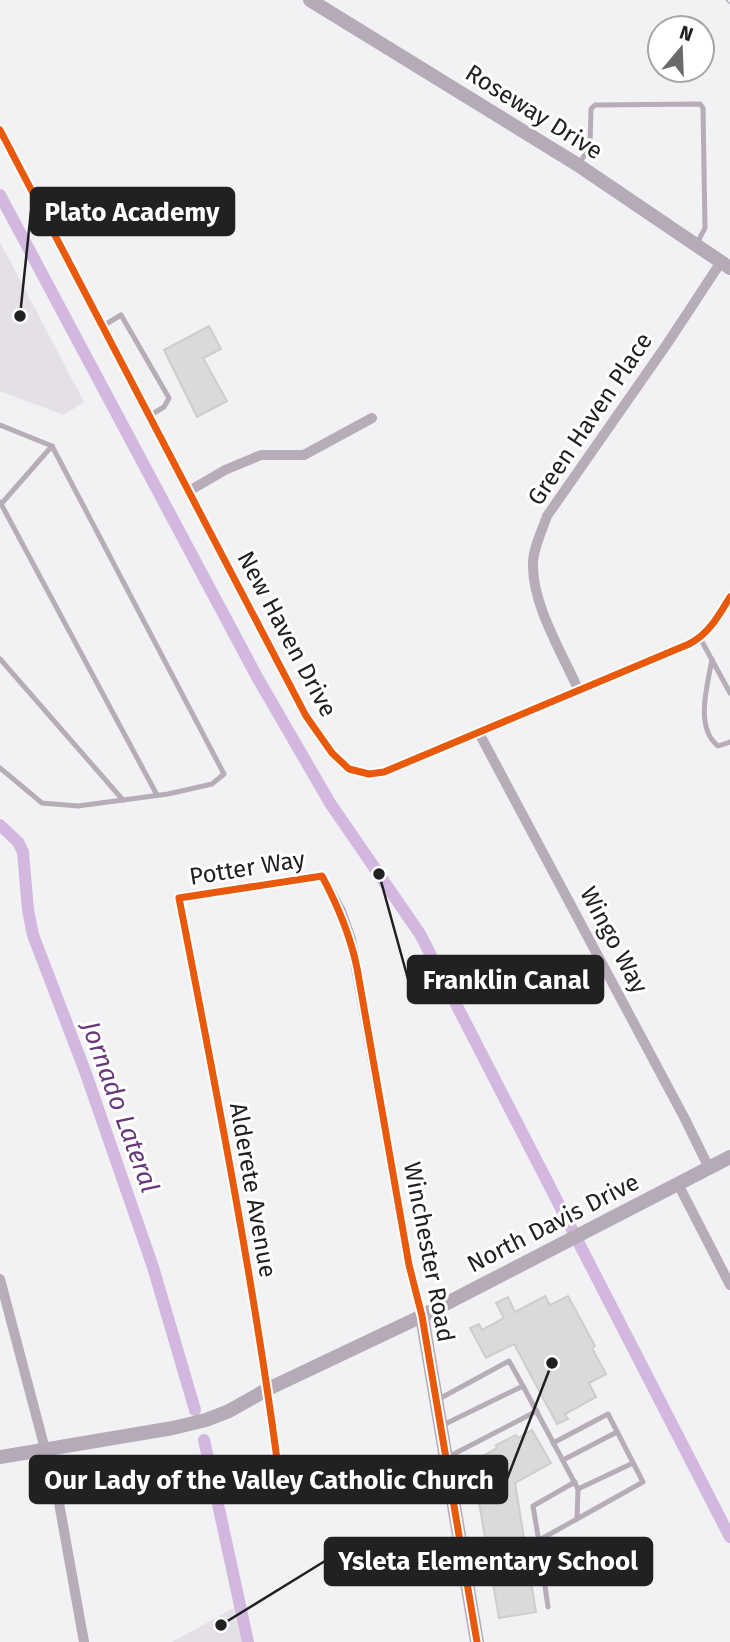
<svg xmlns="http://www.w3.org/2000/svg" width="730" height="1642" font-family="'Fira Sans',sans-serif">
  <rect width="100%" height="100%" fill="#f2f1f3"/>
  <!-- built -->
  <g fill="#e4e0e6">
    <polygon points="0,242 84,402 64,415 0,391"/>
    <polygon points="236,1607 243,1642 172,1642"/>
  </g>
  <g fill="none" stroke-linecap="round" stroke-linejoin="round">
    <!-- canal -->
    <g stroke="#d2b7df" stroke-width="12">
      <polyline points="0,195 257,677 330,803 420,934 730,1537"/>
      <polyline points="0,825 18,842 23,852 28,910 33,935 85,1071 153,1267 195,1410"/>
      <polyline points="204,1440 248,1642"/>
    </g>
  </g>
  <!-- building -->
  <g fill="#dad9db" stroke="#cecdce" stroke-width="2">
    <polygon points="209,326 221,349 203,358 227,401 197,417 164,350"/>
    <polygon points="545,1296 550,1305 568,1296 595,1346 592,1348 606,1374 589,1383 596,1397 565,1414 568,1419 557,1424 514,1344 486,1358 470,1328 479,1324 482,1330 504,1318 496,1303 508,1297 515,1312"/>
    <polygon points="532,1430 551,1463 515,1483 536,1612 499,1618 472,1462 497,1448 496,1445 516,1435 518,1438"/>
  </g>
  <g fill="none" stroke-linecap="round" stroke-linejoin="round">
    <!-- lane -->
    <g stroke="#b6adb9" stroke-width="5">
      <polyline points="580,163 590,145 591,109 595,105 700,104 703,108 705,228 696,245"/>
      <polyline points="103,326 121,315 169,398 164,407 149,416"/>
      <polyline points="0,425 52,446 224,774 212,784 168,794 78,806 42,803 0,768"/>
      <polyline points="0,502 157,795"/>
      <polyline points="2,503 52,446"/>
      <polyline points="700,638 730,693"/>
      <polyline points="0,659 123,800"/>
      <path d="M712,659C708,684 694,727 718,746L730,742"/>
      <polyline points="439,1399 509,1361 523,1386"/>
      <polyline points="443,1425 523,1386 578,1489 577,1519 541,1539 539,1544 548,1607"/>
      <polyline points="553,1443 608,1414 643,1482 577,1519"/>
      <polyline points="448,1457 537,1411"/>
      <polyline points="563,1460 617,1432"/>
      <polyline points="578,1489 633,1463"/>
      <polyline points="539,1542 533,1506 575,1482"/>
    </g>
    <!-- street -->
    <g stroke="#b6adb9" stroke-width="10">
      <path d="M0,130L306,716L332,753L349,769L369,774L384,772L689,644C709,634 719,615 730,597"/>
      <polyline points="189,491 225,470 261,455 304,455 372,418"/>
      <path d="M578,689C562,653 532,604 533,564C533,548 542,531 547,516L667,344L721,262"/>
      <polyline points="479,733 685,1119 709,1168"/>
      <polyline points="678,1184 730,1285"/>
      <polyline points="0,1279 45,1449 52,1464 84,1642"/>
      <path d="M281,1490C256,1292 217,1094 179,898L322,876L341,911L351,939L409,1265L422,1316"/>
    </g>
    <!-- secondary -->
    <g stroke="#b5abb8" stroke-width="14">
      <polyline points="310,0 578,165 730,268"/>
      <polyline points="422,1316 477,1642"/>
      <polyline points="0,1457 173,1428 206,1420 229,1411 268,1389 422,1316 730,1157"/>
    </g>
    <!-- rail casing -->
    <g stroke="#b7b4ba" stroke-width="6">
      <polyline id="rail" points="729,0 730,1"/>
    </g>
    <!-- rail -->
    <use href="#rail" stroke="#fff" stroke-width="3.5" stroke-dasharray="10" stroke-linecap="butt"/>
    <!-- cycleway casing -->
    <g stroke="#fff" stroke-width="11">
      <g id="cycleway">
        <path d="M0,130L306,716L332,753L349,769L369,774L384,772L689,644C709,634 719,615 730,597"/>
        <path d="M281,1490C256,1292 217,1094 179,898L322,876C338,906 350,934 357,968L409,1265L422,1316L477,1642"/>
      </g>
    </g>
    <!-- cycleway -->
    <use href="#cycleway" stroke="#e8590c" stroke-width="7"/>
  </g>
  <g text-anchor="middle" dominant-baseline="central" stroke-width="6" stroke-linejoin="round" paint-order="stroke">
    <!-- street labels -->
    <g font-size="24" fill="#212022" stroke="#fff">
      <text transform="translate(534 112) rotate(32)">Roseway Drive</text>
      <text transform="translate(590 419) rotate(-56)">Green Haven Place</text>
      <text transform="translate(287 634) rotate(62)">New Haven Drive</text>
      <text transform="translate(247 868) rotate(-9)">Potter Way</text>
      <text transform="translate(614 940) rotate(62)">Wingo Way</text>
      <text transform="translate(253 1190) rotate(80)">Alderete Avenue</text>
      <text transform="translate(553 1223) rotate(-27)">North Davis Drive</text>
      <text transform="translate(429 1252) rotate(79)">Winchester Road</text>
    </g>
    <!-- water labels -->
    <g font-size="26" font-style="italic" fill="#68387c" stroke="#fff">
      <text transform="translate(120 1107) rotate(70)">Jornado Lateral</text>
    </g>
  </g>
  <!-- callouts -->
  <path fill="none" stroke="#212022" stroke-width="2.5" d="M20 316L31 211M379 874L408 979M552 1363L507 1479M221 1625L325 1561"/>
  <g fill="#212022" stroke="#fff" stroke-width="2.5">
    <circle cx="20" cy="316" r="7"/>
    <circle cx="379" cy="874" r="7"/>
    <circle cx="552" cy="1363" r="7"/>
    <circle cx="221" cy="1625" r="7"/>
  </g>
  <g fill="#212022" stroke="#212022" stroke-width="2.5">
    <rect x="31" y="188" width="203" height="47" rx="7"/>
    <rect x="408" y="956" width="195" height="47" rx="7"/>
    <rect x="30" y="1456" width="477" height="47" rx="7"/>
    <rect x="325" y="1538" width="327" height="47" rx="7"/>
  </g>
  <g font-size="26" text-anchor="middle" font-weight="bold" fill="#fff">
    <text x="132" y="221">Plato Academy</text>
    <text x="506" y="989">Franklin Canal</text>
    <text x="269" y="1489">Our Lady of the Valley Catholic Church</text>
    <text x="488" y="1570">Ysleta Elementary School</text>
  </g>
  <!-- north arrow -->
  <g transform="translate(681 49) rotate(19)"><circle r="33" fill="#ffffff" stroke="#a6a6a7" stroke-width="2"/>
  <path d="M0-5L12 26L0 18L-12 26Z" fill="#6a696b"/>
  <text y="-10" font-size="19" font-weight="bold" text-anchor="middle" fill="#212022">N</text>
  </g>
</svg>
